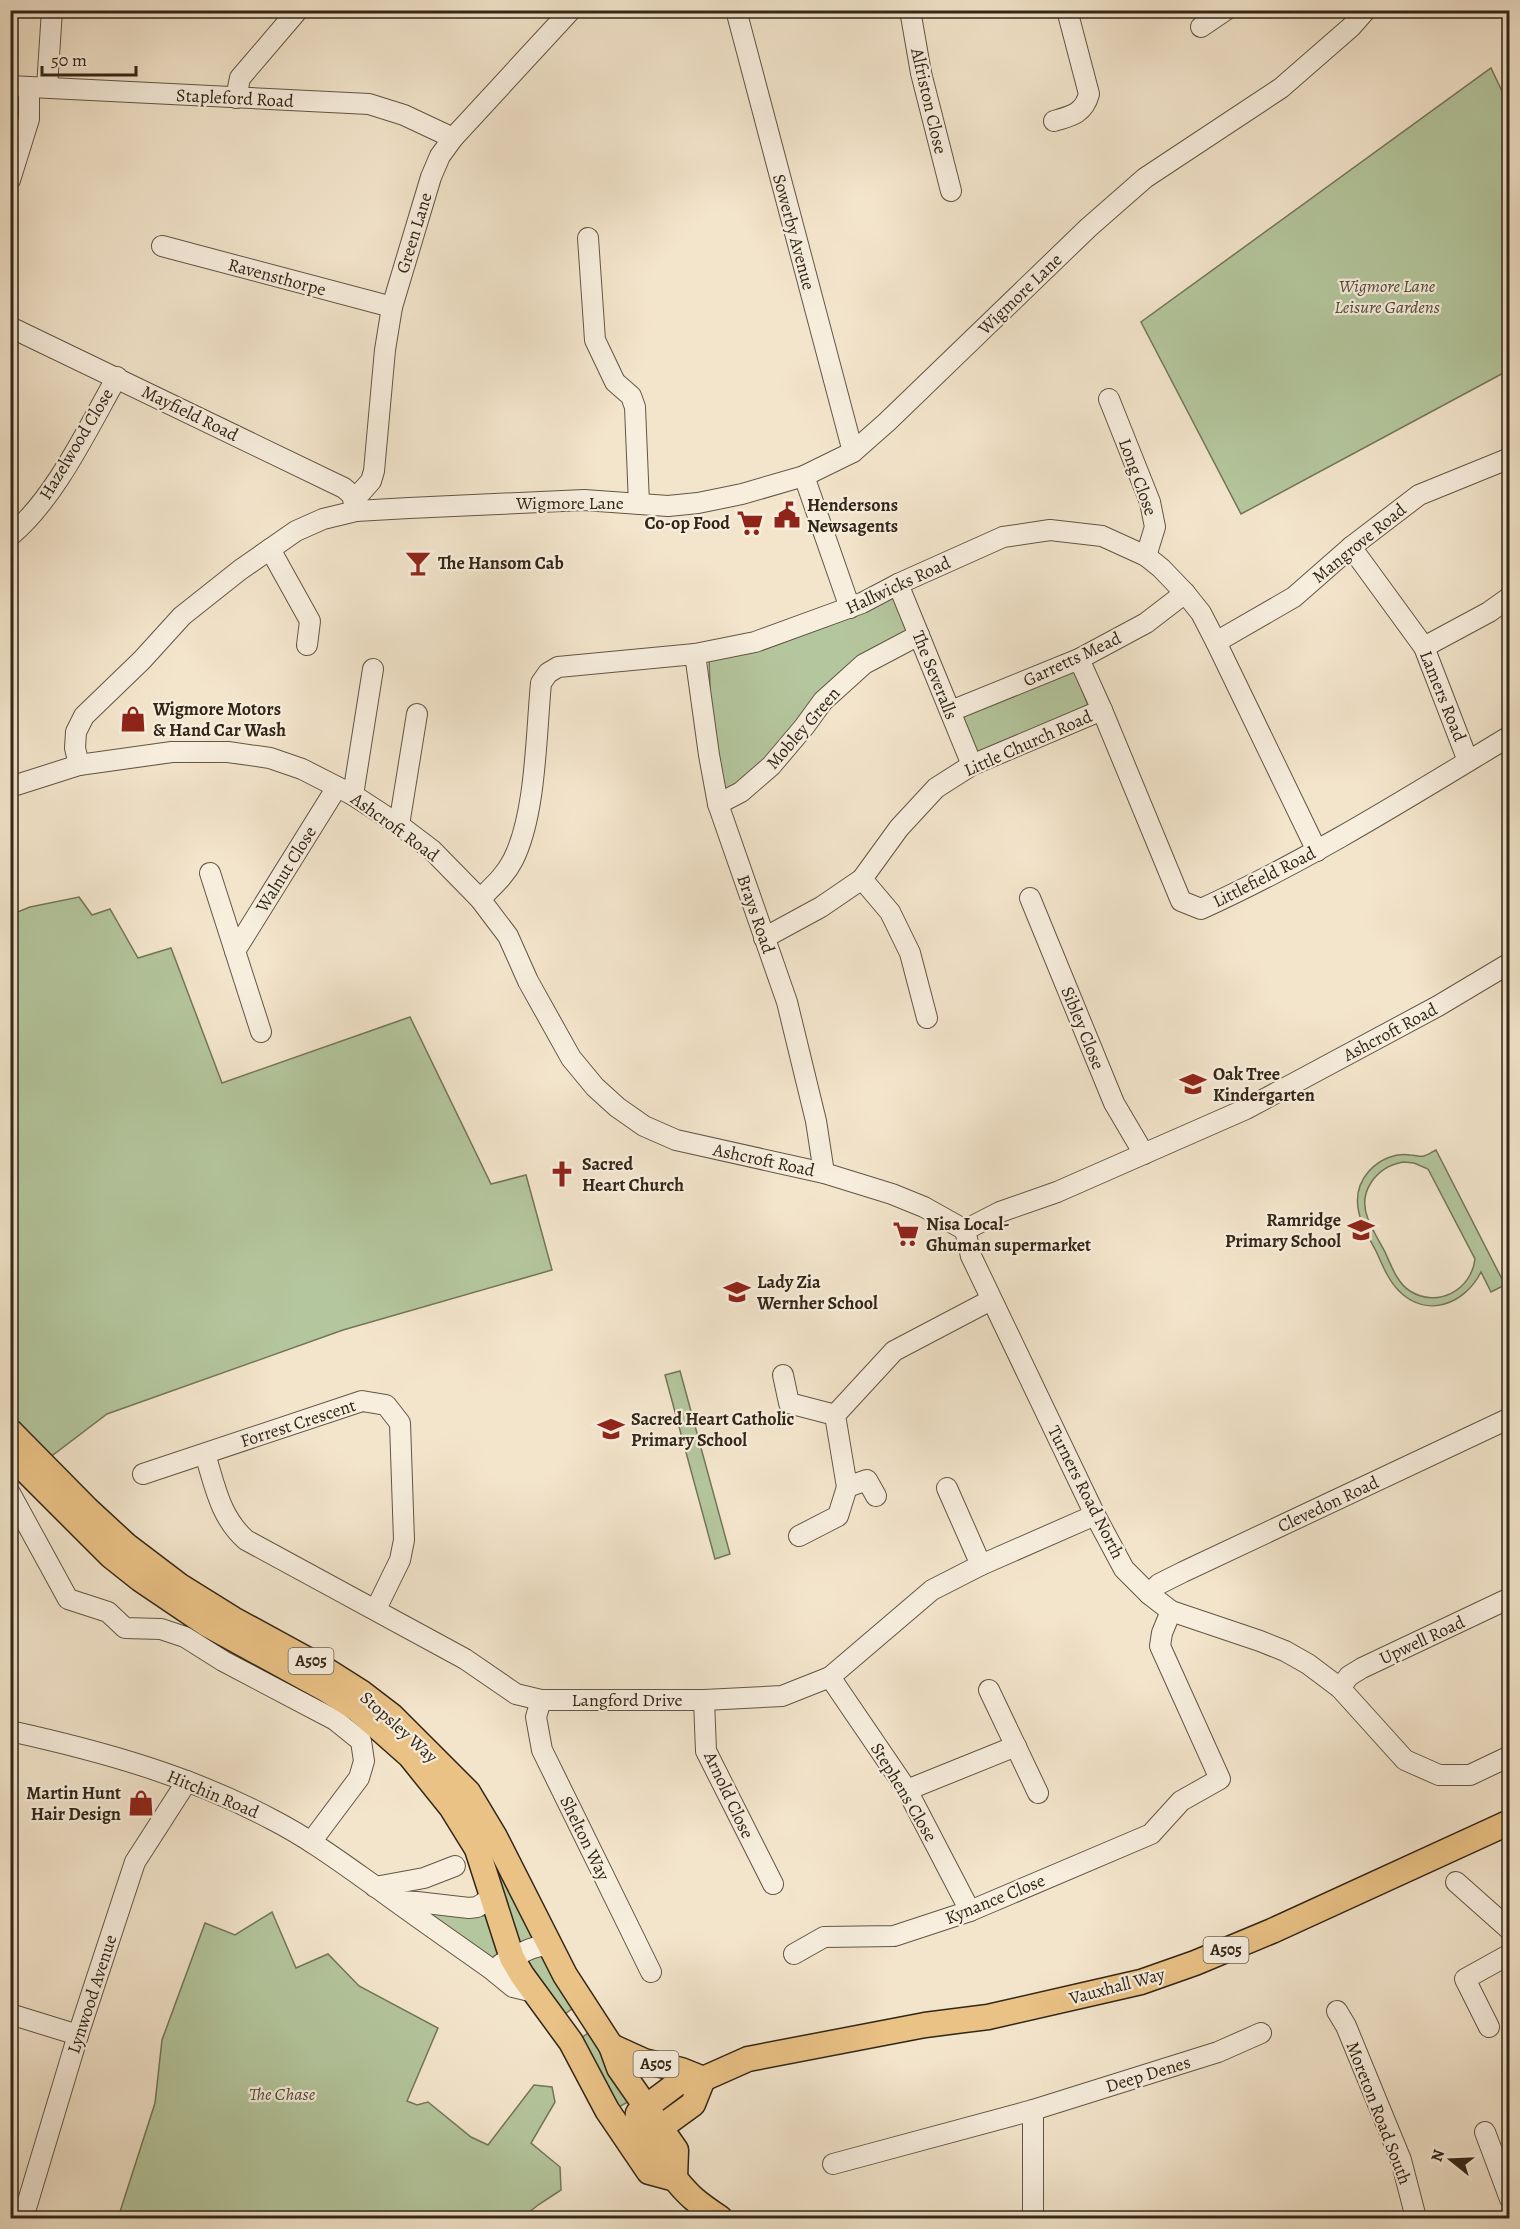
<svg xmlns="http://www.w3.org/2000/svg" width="1520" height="2229" font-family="Alegreya,serif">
  <rect width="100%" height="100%" fill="#f3e5cc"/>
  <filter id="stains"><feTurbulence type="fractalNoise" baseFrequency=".00333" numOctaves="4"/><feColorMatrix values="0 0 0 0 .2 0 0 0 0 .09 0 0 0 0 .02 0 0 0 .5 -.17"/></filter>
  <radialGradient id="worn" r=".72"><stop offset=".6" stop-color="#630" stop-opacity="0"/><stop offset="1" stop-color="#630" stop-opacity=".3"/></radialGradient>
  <!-- green -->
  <g fill="#b4c69d" stroke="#73765a" stroke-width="1.5" fill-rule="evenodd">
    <polygon points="1491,68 1509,106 1509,370 1241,514 1141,322"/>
    <polygon points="895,594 910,631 767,762 722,795 711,712 709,659"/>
    <polygon points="1074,669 1089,708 977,755 961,714"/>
    <polygon points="79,897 92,915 110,909 138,958 171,948 222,1083 410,1017 491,1184 526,1175 552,1270 343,1330 107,1414 49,1458 11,1420 10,915 30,907"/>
    <path d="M1436,1150L1505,1285L1491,1292L1481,1272C1465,1304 1427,1319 1399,1291C1388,1280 1382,1264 1376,1251C1362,1226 1346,1197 1369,1171C1380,1159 1395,1153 1410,1155C1415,1155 1420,1157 1424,1156C1428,1155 1432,1152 1436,1150ZM1403,1162L1414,1163L1428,1169L1475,1259C1471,1291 1437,1308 1410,1291C1397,1283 1391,1265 1385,1252C1379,1241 1373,1231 1368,1219C1357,1192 1376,1167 1403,1162Z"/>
    <polygon points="680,1371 730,1554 715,1559 665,1375"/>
    <path d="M10,1440C65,1493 115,1549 178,1593C231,1631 293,1655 348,1690C394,1720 438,1766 469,1812C495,1851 514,1895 536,1936L534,1938L519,1947L516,1946L507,1921L495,1877L477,1834L442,1783L392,1729L348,1695L225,1628L144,1573L100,1535L11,1445Z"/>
    <polygon points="425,1910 452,1910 491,1917 500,1958 493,1958"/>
    <polygon points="272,1912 296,1968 328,1954 359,1986 438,2028 407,2101 417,2105 428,2102 471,2137 488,2145 534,2085 552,2087 555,2102 531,2143 560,2167 561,2190 538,2205 522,2218 118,2218 155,2103 162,2040 205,1923 235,1935"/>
    <polygon points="544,1953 576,2006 562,2016 524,1956"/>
    <polygon points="588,2033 633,2099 619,2107 579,2040"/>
  </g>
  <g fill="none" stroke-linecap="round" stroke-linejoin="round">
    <!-- minor casing -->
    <g stroke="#625644" stroke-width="22">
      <g id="minor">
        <polyline points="736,10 853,452"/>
        <polyline points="910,10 921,73 951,191"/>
        <polyline points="1201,27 1226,10"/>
        <polyline points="10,86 369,104 404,115 453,138"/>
        <polyline points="47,87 52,10"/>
        <polyline points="236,98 240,78 298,10"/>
        <path d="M1054,121C1072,116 1084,113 1089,94L1067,10"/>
        <polyline points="10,180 29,119 29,87"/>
        <polyline points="588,238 595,340 615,382 631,396 635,407 639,504"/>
        <polyline points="162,246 392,307"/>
        <polyline points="10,327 344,488 352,495 356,511"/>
        <polyline points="1109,399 1150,502 1155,527 1146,556"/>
        <polyline points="804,476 850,608"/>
        <polyline points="355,499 371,481 374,471 385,350 392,307 431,177 440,156 453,138 571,10"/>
        <path d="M10,536C55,499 88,428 117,377"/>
        <polyline points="1351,547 1424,647 1468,761"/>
        <polyline points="270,549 310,621 307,645"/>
        <polyline points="898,584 972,765"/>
        <polyline points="1216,642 1294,597 1351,547 1419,495 1510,458"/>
        <polyline points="1424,647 1489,612 1510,597"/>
        <polyline points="695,654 709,755 718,804 787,1002 816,1121 824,1173"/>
        <path d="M1079,659L1102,710L1181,901L1201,909C1309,860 1409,797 1510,736"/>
        <polyline points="951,711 1079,659 1146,623 1185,593"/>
        <polyline points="79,765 75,748 76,732 84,716 142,660 182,616 240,570 296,531 323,519 356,511 409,508 584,500 668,506 698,503 742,494 804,476 853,452 887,422 1088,228 1145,178 1281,88 1351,27 1366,10"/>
        <polyline points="10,787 79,765 172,752 228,752 270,758 302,769 353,795 399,825 432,850 480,899 508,936 528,981 571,1058 595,1087 617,1107 644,1126 676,1140 824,1173 892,1194 924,1207 965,1230 1000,1212 1057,1192 1246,1109 1438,1006 1510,963"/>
        <polyline points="353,795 373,669"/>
        <polyline points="718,804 741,792 771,766 804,727 823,701 864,664 919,635"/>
        <polyline points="399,825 417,714"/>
        <polyline points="210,873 261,1032"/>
        <polyline points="862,879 890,912 910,953 927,1018"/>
        <polyline points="1030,898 1114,1103 1144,1154"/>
        <path d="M480,899C492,887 505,876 513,860C536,815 536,735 541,683L548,673L558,667L695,654L755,642L862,603L898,584L1003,537L1050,530L1102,536L1146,556L1161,568L1185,593L1201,613L1216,642L1317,851"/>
        <polyline points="764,938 821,907 862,879 899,828 936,788 972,765 1102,710"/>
        <polyline points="235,951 337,787"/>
        <polyline points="965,1230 971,1256 1095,1515 1124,1569 1149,1594 1171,1611 1260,1641 1285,1651 1308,1664 1340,1688 1405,1760 1439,1775 1470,1775 1510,1756"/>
        <polyline points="783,1375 789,1403 835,1415"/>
        <path d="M205,1454C215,1486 220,1517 246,1540L465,1659L516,1694L541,1700H704L782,1696L830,1677L932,1590L981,1565L1095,1515"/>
        <polyline points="143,1474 362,1401 386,1405 400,1423 404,1540 400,1560 376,1609"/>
        <polyline points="847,1487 867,1480 876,1496"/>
        <polyline points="947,1488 981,1565"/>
        <polyline points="10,1493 68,1599 108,1612 125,1628 161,1629 185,1637 223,1661 335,1720 361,1741 364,1761 359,1778 311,1842"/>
        <polyline points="799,1536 838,1516 847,1487 835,1415 894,1351 991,1300"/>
        <polyline points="1149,1594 1159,1584 1183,1572 1510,1418"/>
        <polyline points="830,1677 907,1790 970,1911"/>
        <polyline points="1340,1688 1349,1676 1362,1668 1510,1598"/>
        <polyline points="989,1690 1038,1793"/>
        <polyline points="541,1700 536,1717 542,1750 651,1972"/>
        <polyline points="704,1700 706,1751 773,1884"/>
        <path d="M10,1731C101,1751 191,1776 273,1820C310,1839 342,1863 376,1887C414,1915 453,1942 491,1969L513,1987L534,1992"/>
        <polyline points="907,1790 1016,1746"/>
        <polyline points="1456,1882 1510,1930"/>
        <polyline points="375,1887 424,1878 455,1866"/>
        <polyline points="396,1901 417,1902 469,1908 477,1907 493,1897"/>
        <polyline points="794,1954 824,1937 894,1936 970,1911 1151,1834 1181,1801 1220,1779 1160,1646 1162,1633 1171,1611"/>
        <path d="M501,1964C518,1956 531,1944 551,1946"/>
        <polyline points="1337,2011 1346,2026 1401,2160 1416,2218"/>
        <polyline points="10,2014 78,2035"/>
        <polyline points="1489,2027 1465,1979 1510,1954"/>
        <polyline points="1033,2110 1033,2218"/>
        <polyline points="1485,2132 1510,2199"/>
        <polyline points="833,2164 1033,2110 1218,2052 1261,2033"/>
        <polyline points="23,2218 78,2035 135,1862 187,1781"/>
      </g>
    </g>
    <!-- major casing -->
    <g stroke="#322617" stroke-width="27">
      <g id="major">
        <polyline points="10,1431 87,1509 126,1545 180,1586 233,1619 321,1667 362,1693 392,1716 468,1792 495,1837 565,1975 611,2046 619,2068 676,2150 675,2179"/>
        <polyline points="10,1455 111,1556 140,1579 208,1625 325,1689 358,1710 410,1756 451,1807 477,1849 512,1958 522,1975 571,2042 607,2110 649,2172 675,2179"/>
        <polyline points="611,2046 644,2061 681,2070 701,2078"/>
        <polyline points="646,2133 660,2128 693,2104 703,2079"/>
        <path d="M720,2218C711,2212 702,2206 694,2199C680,2187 633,2130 638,2113L678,2083L703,2079L748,2059L925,2025L988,2017L1141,1982L1195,1963L1272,1931L1510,1822"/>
      </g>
    </g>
    <!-- minor -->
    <use href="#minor" stroke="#f7eede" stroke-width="20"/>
    <!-- major -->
    <use href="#major" stroke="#eac286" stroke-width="24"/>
  </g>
  <!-- icons -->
  <defs>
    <g id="civic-bare" transform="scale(2.07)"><path d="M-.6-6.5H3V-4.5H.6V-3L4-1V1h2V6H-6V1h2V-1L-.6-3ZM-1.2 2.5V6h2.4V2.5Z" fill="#8f2418" stroke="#f7eede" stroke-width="2.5" paint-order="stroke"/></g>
    <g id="supermarket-bare" transform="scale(2.07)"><path d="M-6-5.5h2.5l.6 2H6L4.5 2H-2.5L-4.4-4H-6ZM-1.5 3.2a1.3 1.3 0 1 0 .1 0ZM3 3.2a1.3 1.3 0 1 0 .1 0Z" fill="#8f2418" stroke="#f7eede" stroke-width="2.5" paint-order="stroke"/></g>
    <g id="bar-bare" transform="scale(2.07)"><path d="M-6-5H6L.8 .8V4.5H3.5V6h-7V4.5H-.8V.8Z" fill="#8f2418" stroke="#f7eede" stroke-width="2.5" paint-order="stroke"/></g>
    <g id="shop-bare" transform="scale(2.07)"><path d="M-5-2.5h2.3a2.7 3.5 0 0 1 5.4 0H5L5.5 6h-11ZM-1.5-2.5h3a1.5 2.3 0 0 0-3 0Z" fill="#8f2418" stroke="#f7eede" stroke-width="2.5" paint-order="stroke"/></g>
    <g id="school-bare" transform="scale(2.07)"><path d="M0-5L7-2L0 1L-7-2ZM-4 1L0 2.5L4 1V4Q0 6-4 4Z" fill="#8f2418" stroke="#f7eede" stroke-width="2.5" paint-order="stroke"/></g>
    <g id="church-bare" transform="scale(2.07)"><path d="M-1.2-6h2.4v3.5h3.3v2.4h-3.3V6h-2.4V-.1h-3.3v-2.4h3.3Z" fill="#8f2418" stroke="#f7eede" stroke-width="2.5" paint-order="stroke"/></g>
  </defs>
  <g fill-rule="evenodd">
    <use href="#civic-bare" x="787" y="515"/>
    <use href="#supermarket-bare" x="750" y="523"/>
    <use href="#bar-bare" x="418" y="563"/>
    <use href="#shop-bare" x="133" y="719"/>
    <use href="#school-bare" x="1193" y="1084"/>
    <use href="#church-bare" x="562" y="1174"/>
    <use href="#school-bare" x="1361" y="1230"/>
    <use href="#supermarket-bare" x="906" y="1234"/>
    <use href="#school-bare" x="737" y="1292"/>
    <use href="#school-bare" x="611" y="1429"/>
    <use href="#shop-bare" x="141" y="1803"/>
  </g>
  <g text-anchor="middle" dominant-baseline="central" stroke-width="4.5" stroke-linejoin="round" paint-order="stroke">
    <!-- shield labels -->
    <g fill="#f7eede" stroke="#6d6253" stroke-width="1.5">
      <rect x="288.5" y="1648" width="45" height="26" rx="4.5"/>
      <rect x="1203.5" y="1937" width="45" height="26" rx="4.5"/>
      <rect x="633.5" y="2051" width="45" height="26" rx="4.5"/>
    </g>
    <g font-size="16" font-weight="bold" fill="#322617">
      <text x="311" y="1661">A505</text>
      <text x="1226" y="1950">A505</text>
      <text x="656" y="2064">A505</text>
    </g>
    <!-- street labels -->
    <g font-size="18" fill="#322617" stroke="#f7eede">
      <text transform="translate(235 98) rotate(3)">Stapleford Road</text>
      <text transform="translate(929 101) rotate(77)">Alfriston Close</text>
      <text transform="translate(794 232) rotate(75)">Sowerby Avenue</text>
      <text transform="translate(414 233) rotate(-73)">Green Lane</text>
      <text transform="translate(277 277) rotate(15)">Ravensthorpe</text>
      <text transform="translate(1020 294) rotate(-44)">Wigmore Lane</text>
      <text transform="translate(190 413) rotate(26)">Mayfield Road</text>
      <text transform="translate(76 444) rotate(-59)">Hazelwood Close</text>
      <text transform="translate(1138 477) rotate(70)">Long Close</text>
      <text x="570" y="503">Wigmore Lane</text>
      <text transform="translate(1359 543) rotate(-39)">Mangrove Road</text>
      <text transform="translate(898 585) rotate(-25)">Hallwicks Road</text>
      <text transform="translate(1072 659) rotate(-25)">Garretts Mead</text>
      <text transform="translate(935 675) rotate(68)">The Severalls</text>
      <text transform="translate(1443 696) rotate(68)">Lamers Road</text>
      <text transform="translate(803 728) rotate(-49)">Mobley Green</text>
      <text transform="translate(1028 743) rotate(-24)">Little Church Road</text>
      <text transform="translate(395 827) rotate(36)">Ashcroft Road</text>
      <text transform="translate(286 869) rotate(-58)">Walnut Close</text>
      <text transform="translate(1264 877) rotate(-27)">Littlefield Road</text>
      <text transform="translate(756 914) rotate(71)">Brays Road</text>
      <text transform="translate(1083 1028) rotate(68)">Sibley Close</text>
      <text transform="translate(1390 1032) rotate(-28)">Ashcroft Road</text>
      <text transform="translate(764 1160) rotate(12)">Ashcroft Road</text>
      <text transform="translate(298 1423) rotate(-18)">Forrest Crescent</text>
      <text transform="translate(1086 1492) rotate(63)">Turners Road North</text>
      <text transform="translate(1328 1504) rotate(-25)">Clevedon Road</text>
      <text transform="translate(1422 1640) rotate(-25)">Upwell Road</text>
      <text x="627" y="1700">Langford Drive</text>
      <text transform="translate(399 1727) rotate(42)">Stopsley Way</text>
      <text transform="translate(904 1792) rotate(59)">Stephens Close</text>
      <text transform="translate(213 1794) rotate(23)">Hitchin Road</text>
      <text transform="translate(729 1795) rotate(65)">Arnold Close</text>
      <text transform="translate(585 1838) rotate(64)">Shelton Way</text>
      <text transform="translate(995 1899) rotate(-22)">Kynance Close</text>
      <text transform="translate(1117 1986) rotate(-15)">Vauxhall Way</text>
      <text transform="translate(92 1994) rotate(-72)">Lynwood Avenue</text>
      <text transform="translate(1148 2074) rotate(-17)">Deep Denes</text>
      <text transform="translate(1379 2113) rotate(69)">Moreton Road South</text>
    </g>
    <!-- park labels -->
    <g font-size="18" font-style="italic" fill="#524e38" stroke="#f7eede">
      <text x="1387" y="286">Wigmore Lane<tspan x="1387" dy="21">Leisure Gardens</tspan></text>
      <text x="282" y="2094">The Chase</text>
    </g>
    <!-- poi labels -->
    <g font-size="18" font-weight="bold" fill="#322617" stroke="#f7eede" text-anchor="start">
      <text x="807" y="505">Hendersons<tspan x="807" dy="21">Newsagents</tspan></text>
      <text x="730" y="523" text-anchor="end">Co-op Food</text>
      <text x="438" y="563">The Hansom Cab</text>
      <text x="153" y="709">Wigmore Motors<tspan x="153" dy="21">&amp; Hand Car Wash</tspan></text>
      <text x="1213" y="1074">Oak Tree<tspan x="1213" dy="21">Kindergarten</tspan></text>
      <text x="582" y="1164">Sacred<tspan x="582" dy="21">Heart Church</tspan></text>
      <text x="1341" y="1220" text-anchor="end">Ramridge<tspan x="1341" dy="21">Primary School</tspan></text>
      <text x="926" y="1224">Nisa Local-<tspan x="926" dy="21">Ghuman supermarket</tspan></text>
      <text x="757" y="1282">Lady Zia<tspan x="757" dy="21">Wernher School</tspan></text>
      <text x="631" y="1419">Sacred Heart Catholic<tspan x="631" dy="21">Primary School</tspan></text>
      <text x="121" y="1793" text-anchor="end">Martin Hunt<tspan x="121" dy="21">Hair Design</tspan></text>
    </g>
  </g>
  <!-- margin -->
  <rect width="1520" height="2229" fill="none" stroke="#f3e5cc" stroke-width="36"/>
  <rect x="12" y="12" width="1496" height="2205" fill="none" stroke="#322617" stroke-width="3"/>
  <rect x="18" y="18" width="1484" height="2193" fill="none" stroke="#322617" stroke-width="1.5"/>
  <!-- north arrow -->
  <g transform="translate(1451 2160) rotate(288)" stroke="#f7eede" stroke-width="4.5" paint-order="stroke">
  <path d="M0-4.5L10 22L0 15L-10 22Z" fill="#322617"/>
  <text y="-9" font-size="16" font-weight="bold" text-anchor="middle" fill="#322617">N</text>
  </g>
  <!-- scale -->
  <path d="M42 66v9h94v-9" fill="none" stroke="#322617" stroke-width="3"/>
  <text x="51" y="66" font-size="18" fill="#322617" stroke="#f7eede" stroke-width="4.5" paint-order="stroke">50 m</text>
  <rect width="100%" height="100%" filter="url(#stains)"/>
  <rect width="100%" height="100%" fill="url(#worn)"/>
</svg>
